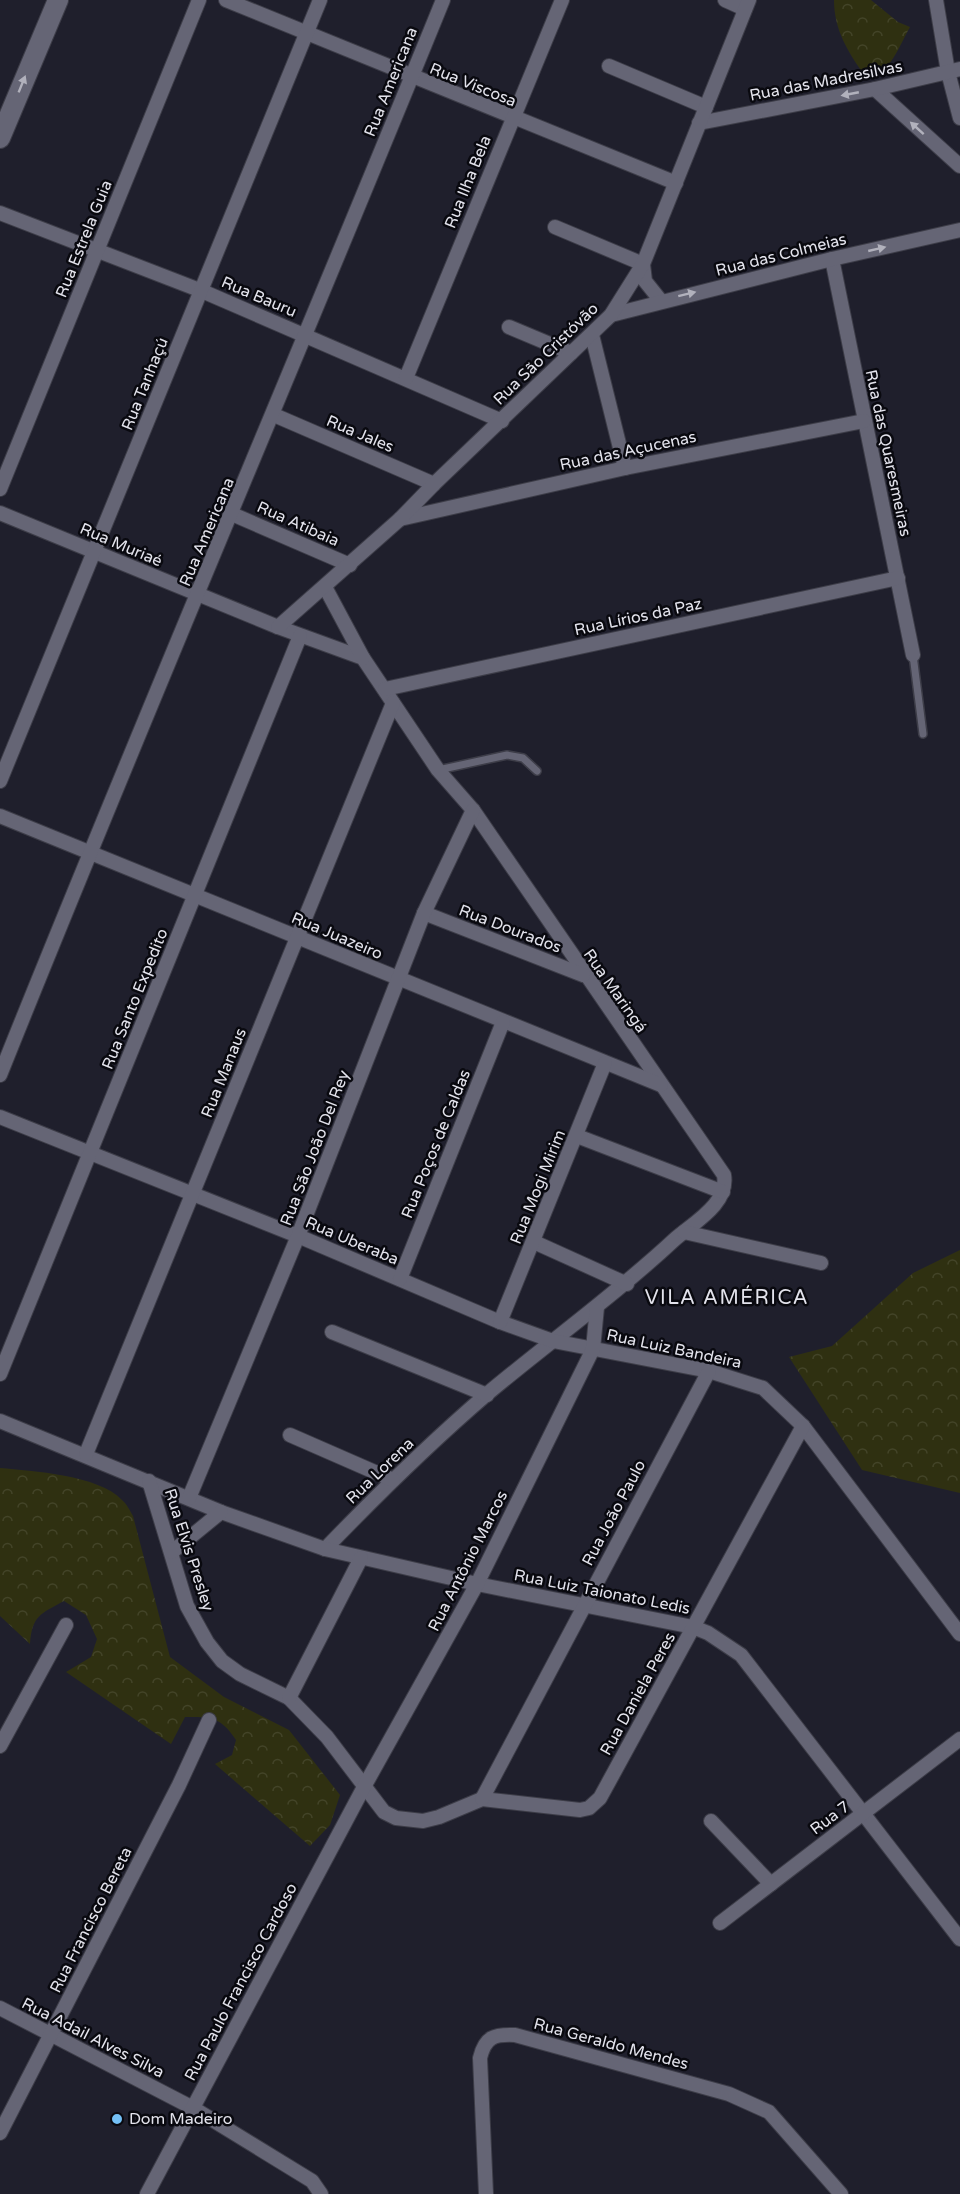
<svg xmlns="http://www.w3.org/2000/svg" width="960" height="2194" font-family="'Varela Round',sans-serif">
  <defs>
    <pattern id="forest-crowns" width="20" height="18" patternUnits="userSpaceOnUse" patternTransform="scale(1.5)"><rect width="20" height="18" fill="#2f3011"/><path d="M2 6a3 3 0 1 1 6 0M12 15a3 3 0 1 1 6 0" fill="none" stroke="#434428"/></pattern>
  </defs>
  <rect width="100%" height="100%" fill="#1f1f2c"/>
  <!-- forest -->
  <g fill="url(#forest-crowns)">
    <path d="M834,0H871L898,22L910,27C900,44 888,80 865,76C848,52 834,30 834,0Z"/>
    <polygon points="960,1250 960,1493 862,1470 789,1357 832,1346 913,1273"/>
    <path d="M0,1468C32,1471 99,1475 122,1500C127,1504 130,1511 133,1516L170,1657L224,1697L289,1730L340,1795L330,1825L310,1846L215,1764L232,1755L236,1740C221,1717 211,1717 185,1717L171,1744L66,1672L91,1657L97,1639L86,1615L64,1601C40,1614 32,1616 30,1644L0,1616Z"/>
  </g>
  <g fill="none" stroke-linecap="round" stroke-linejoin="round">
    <!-- lane casing -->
    <g stroke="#3d3d48" stroke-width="10">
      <g id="lane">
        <polyline points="913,655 923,734"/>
        <polyline points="438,770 507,755 523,758 537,771"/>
      </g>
    </g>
    <!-- street casing -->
    <g stroke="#3d3d48" stroke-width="16">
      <g id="street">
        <polyline points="226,0 676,183"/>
        <polyline points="725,0 745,9"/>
        <polyline points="936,0 948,72 960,118"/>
        <polyline points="609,66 706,107"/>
        <polyline points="875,89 960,166"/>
        <polyline points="699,123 875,89 960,69"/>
        <polyline points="0,213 202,291 502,421"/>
        <polyline points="555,227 643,264"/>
        <polyline points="832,259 913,655"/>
        <polyline points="643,264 645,281 661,301"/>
        <polyline points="611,315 832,259 960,230"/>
        <polyline points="509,327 571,353"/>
        <polyline points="592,335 625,468"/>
        <polyline points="406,378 562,0"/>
        <polyline points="274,415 434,484"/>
        <polyline points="0,489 199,0"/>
        <path d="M0,513L278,627L363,658L438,770L473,810L724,1175C729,1204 693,1223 674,1240C615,1295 549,1342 487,1394C430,1443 377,1495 325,1549"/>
        <polyline points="232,514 350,565"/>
        <polyline points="400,519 625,468 864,421"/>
        <polyline points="325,587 363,658"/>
        <polyline points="278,627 400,519 434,484 611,315 643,264 749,0"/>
        <polyline points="385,689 898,578"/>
        <polyline points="0,781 320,0"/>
        <polyline points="0,816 661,1085"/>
        <polyline points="424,913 583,975"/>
        <path d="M0,1075C144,715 297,359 443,0"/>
        <polyline points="0,1117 298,1236 500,1322 553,1341 709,1371 763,1388 803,1426 960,1634"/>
        <polyline points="577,1136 723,1192"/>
        <polyline points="684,1232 821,1263"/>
        <polyline points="534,1242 627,1284"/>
        <polyline points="400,1279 503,1022"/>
        <polyline points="500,1322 605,1063"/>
        <polyline points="332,1332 487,1395"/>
        <polyline points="0,1374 300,636"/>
        <polyline points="0,1421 221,1512 325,1549 477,1584 693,1627 708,1633 741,1655 960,1939"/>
        <polyline points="290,1435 393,1480"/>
        <polyline points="86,1454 393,703"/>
        <polyline points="149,1481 187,1606 207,1642 222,1661 240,1674 289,1698 327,1737 384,1812 396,1818 423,1821 439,1817 482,1799 580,1810 589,1808 600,1798 803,1426"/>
        <polyline points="189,1498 298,1236 424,913 473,810"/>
        <polyline points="172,1552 221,1512"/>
        <polyline points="289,1698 361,1558"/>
        <polyline points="0,1746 66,1625"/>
        <polyline points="482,1799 709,1371"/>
        <polyline points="711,1821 771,1884"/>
        <polyline points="720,1923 960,1739"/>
        <polyline points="0,2008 193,2108 312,2181 321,2194"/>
        <polyline points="0,2133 179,1785 209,1720"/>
        <polyline points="147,2194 365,1785 477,1584 593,1349 597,1307"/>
        <path d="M486,2194L480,2058C485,2037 494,2034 515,2035L729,2094L769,2112L841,2194"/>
      </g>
    </g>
    <!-- secondary casing -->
    <g stroke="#3d3d48" stroke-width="22">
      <polyline id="secondary" points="0,138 58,0"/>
    </g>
    <!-- lane -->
    <use href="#lane" stroke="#656575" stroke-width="7"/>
    <!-- street -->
    <use href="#street" stroke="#656575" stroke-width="14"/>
    <!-- secondary -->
    <use href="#secondary" stroke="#656575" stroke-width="20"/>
  </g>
  <!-- one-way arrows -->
  <defs><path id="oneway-solid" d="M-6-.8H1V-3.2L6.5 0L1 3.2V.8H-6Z" transform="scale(1.5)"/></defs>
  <g fill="#b1b1bc">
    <use href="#oneway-solid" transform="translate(22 84) rotate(-68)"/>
    <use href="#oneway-solid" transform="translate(850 94) rotate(169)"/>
    <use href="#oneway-solid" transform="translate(917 128) rotate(-138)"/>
    <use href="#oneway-solid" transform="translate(877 249) rotate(-13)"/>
    <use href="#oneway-solid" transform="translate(687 294) rotate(-14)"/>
  </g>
  <!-- markers -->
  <circle fill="#74c0f6" stroke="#09090f" stroke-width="2" cx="117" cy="2119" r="6"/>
  <g text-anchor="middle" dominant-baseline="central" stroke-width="5" stroke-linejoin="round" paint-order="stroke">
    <!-- street labels -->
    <g font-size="16" fill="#e3e3ec" stroke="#09090f">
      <text transform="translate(826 81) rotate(-11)">Rua das Madresilvas</text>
      <text transform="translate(391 82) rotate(-68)">Rua Americana</text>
      <text transform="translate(473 85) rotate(22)">Rua Viscosa</text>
      <text transform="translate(468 182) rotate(-68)">Rua Ilha Bela</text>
      <text transform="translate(84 239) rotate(-68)">Rua Estrela Guia</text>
      <text transform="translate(781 255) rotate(-14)">Rua das Colmeias</text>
      <text transform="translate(259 297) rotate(23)">Rua Bauru</text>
      <text transform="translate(546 354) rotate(-44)">Rua São Cristóvão</text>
      <text transform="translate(145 384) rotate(-68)">Rua Tanhaçú</text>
      <text transform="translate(360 434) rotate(23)">Rua Jales</text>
      <text transform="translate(628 451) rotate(-12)">Rua das Açucenas</text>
      <text transform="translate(888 453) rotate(78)">Rua das Quaresmeiras</text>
      <text transform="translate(298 524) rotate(24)">Rua Atibaia</text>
      <text transform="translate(207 532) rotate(-67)">Rua Americana</text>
      <text transform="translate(121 545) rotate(23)">Rua Muriaé</text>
      <text transform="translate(638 617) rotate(-12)">Rua Lírios da Paz</text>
      <text transform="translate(510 929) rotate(21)">Rua Dourados</text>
      <text transform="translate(337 936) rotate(23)">Rua Juazeiro</text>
      <text transform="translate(615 991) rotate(55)">Rua Maringá</text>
      <text transform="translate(135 999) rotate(-68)">Rua Santo Expedito</text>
      <text transform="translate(224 1073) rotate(-68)">Rua Manaus</text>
      <text transform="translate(436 1144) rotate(-68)">Rua Poços de Caldas</text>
      <text transform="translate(315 1148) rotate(-69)">Rua São João Del Rey</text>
      <text transform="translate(538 1187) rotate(-68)">Rua Mogi Mirim</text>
      <text transform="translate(352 1241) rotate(23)">Rua Uberaba</text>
      <text transform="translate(674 1349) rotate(12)">Rua Luiz Bandeira</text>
      <text transform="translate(380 1471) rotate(-44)">Rua Lorena</text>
      <text transform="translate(614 1513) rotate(-62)">Rua João Paulo</text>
      <text transform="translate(189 1550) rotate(72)">Rua Elvis Presley</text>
      <text transform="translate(468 1561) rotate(-63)">Rua Antônio Marcos</text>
      <text transform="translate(602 1592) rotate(11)">Rua Luiz Taionato Ledis</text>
      <text transform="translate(638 1694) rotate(-61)">Rua Daniela Peres</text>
      <text transform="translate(830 1818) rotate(-37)">Rua 7</text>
      <text transform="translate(91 1920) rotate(-63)">Rua Francisco Bereta</text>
      <text transform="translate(241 1982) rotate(-62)">Rua Paulo Francisco Cardoso</text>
      <text transform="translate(93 2038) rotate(27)">Rua Adail Alves Silva</text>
      <text transform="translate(611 2044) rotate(15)">Rua Geraldo Mendes</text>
    </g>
    <!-- poi labels -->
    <g font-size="16" fill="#e3e3ec" stroke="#09090f" text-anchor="start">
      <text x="129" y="2119">Dom Madeiro</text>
    </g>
    <!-- quarter labels -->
    <g font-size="20" letter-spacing="1.5" fill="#e3e3ec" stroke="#09090f">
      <text x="727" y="1298">VILA AMÉRICA</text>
    </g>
  </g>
</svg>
